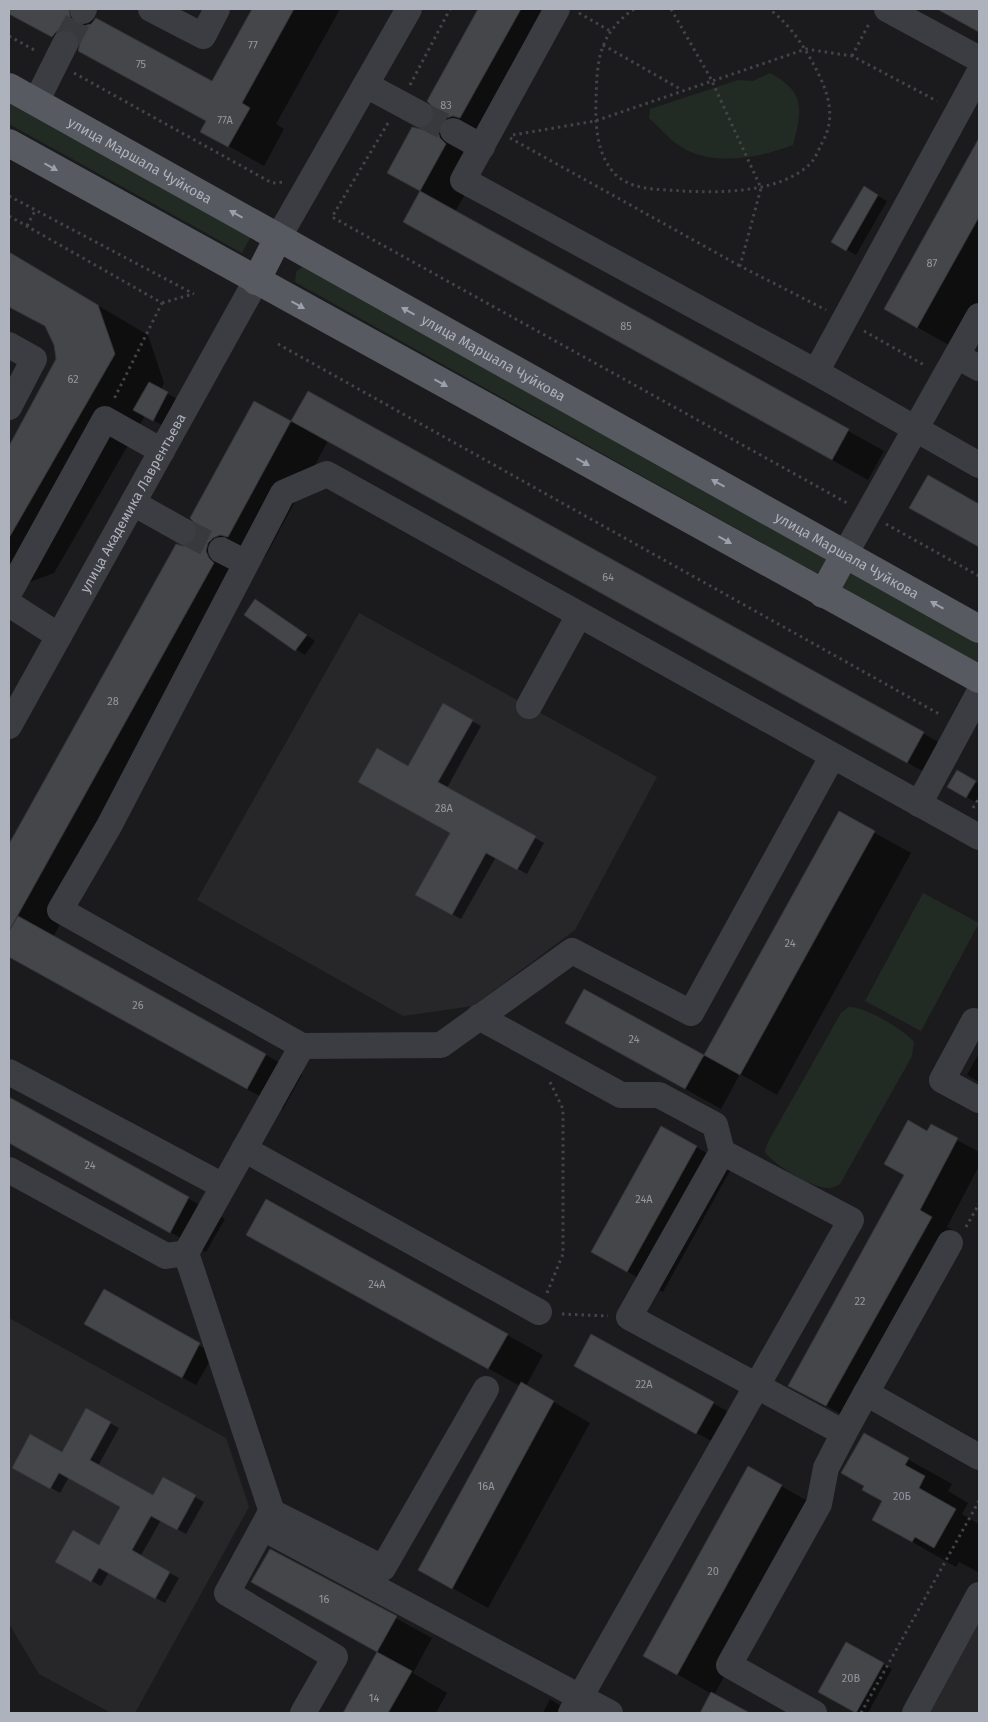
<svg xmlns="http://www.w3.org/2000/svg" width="988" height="1722" font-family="'Fira Sans',sans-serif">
  <rect width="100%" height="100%" fill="#1b1b1d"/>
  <!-- built -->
  <g fill="#27272a">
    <polygon points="359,613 657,777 575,930 473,1006 403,1016 197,900"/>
    <polygon points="9,1318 226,1438 249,1507 135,1713 111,1713 39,1674 9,1624"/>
    <polygon points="979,1613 979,1713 925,1713"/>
  </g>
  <!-- green -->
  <g fill="#222b23">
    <path d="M770,73C806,92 802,110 793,145C759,158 709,168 677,144C667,137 658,126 649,118L650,109L738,80L753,81Z"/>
    <polygon points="9,101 251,236 242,253 9,124"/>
    <polygon points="302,267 826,558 826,562 822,572 818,574 295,282 296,272"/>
    <polygon points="847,570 979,643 979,665 839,587"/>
    <polygon points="923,893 979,923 921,1031 865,1001"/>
    <path d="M849,1007C866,1007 903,1029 914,1042L912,1056L840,1184C837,1186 833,1188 829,1188C814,1189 774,1165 765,1152L768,1142L841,1013Z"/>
  </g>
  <!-- shadow -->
  <g fill="#0007">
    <polygon points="9,9 76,9 212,83 253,9 340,9 276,124 284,129 264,166 202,131 207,122 9,13"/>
    <polygon points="479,9 569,9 455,212 884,451 868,480 404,221 421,191 389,172 421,130 429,128 434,122 436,113 434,105 428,100"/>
    <polygon points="938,9 979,9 979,32"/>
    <polygon points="979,140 979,302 954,348 885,309"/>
    <polygon points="864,188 887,201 856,255 833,242"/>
    <polygon points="9,253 148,335 164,383 161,390 177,399 162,425 145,416 54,573 9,590 9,451 57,359 55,344 47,327 9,306"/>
    <polygon points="309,392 960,754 944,783 328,441 265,557 257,555 249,585 53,937 302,1075 283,1109 9,956 9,934 19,916 9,910 9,846 176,546 183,547 191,545 197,538 255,403 292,423"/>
    <polygon points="265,606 315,641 305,655 246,615"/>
    <polygon points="444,705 481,726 447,788 544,843 527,874 496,857 461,919 417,895 452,832 409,767"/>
    <polygon points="957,772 979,784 979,804 949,787"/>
    <polygon points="839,813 911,853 777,1095 740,1074 721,1109 603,1043 584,990 704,1057"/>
    <polygon points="979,1053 979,1082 967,1075"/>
    <polygon points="9,1098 225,1219 206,1252 9,1143"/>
    <polygon points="931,1126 979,1152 979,1166 947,1227 958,1233 854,1421 817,1401"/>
    <polygon points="696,1147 732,1167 663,1292 593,1252"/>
    <polygon points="284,1255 507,1335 543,1355 526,1386 590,1423 488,1608 420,1570 520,1386"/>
    <polygon points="104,1291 214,1354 196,1385 86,1324"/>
    <polygon points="611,1386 713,1403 749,1424 733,1453"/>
    <polygon points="86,1410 119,1428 98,1466 154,1496 163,1479 204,1502 186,1534 161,1520 140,1557 179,1578 165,1603 109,1572 101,1586 57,1562 99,1546 121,1506 69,1477 60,1493 14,1467 62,1454"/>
    <polygon points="864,1435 952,1484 948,1491 968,1503 962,1514 979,1524 978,1572 959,1562 956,1567 874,1520 884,1501 866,1486"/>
    <polygon points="749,1468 818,1507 714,1695 747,1713 701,1713 712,1694 645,1656"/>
    <polygon points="270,1550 432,1638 413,1673 447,1693 436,1713 344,1713 378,1652 289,1603"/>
    <polygon points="847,1644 892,1669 868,1713 859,1713 820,1692"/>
    <polygon points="550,1699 563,1707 562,1713 543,1713"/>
  </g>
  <!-- building -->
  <g fill="#45464a" stroke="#353539">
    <polygon points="9,9 69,9 71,20 77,25 83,26 91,24 96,18 212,81 252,9 294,9 242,103 250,108 228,147 200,132 206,121 78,51 80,43 78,36 72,31 64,29 56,32 52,37 9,14"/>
    <polygon points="478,9 521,9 460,118 453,116 446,118 440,124 438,132 440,138 446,144 420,191 387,173 412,127 421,129 428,126 433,122 435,113 432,106 427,101"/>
    <polygon points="937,9 979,9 979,32"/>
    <polygon points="979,138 979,217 917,328 884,309"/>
    <polygon points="864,186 878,195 846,251 831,242"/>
    <polygon points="420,191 849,429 832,460 403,222"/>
    <polygon points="9,252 98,305 115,354 9,538 9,446 56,359 54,345 45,326 9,307"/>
    <polygon points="149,382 168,392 153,421 133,410"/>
    <polygon points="308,391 924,732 907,763 291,421"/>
    <polygon points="254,401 291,421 228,537 220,535 213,538 208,543 206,551 209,558 214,563 9,931 9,844 176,544 183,546 190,544 196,538 198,530 196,524 190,518"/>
    <polygon points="928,475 979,504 979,547 909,508"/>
    <polygon points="255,599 307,635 295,651 244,615"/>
    <polygon points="443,703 473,720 438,782 536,836 517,870 486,853 452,915 415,895 450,833 358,782 377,748 408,766"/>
    <polygon points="957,770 976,781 966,798 947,787"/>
    <polygon points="839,811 875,831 740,1075 704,1055"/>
    <polygon points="18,916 266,1054 247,1089 9,957 9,931"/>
    <polygon points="584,989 704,1055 685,1089 565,1023"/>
    <polygon points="9,1097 189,1197 170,1233 9,1143"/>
    <polygon points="908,1120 927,1131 931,1124 958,1138 920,1210 932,1217 826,1406 788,1386 904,1175 884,1164"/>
    <polygon points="661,1126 697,1146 627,1272 591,1252"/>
    <polygon points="266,1199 508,1334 488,1369 246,1235"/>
    <polygon points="104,1289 200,1343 182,1378 84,1324"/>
    <polygon points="591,1334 714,1402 696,1434 574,1366"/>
    <polygon points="521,1382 554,1401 452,1589 418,1570"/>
    <polygon points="86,1408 111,1422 90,1460 153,1495 163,1477 196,1495 177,1530 151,1516 132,1550 170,1572 155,1599 99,1568 91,1582 55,1562 73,1530 99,1545 120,1507 59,1473 50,1489 12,1468 30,1434 62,1452"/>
    <polygon points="864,1433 909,1458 905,1465 925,1476 919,1488 956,1509 934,1548 915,1537 912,1542 872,1520 882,1501 862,1490 864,1486 841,1473"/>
    <polygon points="748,1466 782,1485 677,1675 643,1656"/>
    <polygon points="270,1549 397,1616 377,1652 251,1582"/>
    <polygon points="846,1642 884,1663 856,1713 818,1692"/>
    <polygon points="377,1652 412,1671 388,1713 343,1713"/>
    <polygon points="711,1692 750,1713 700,1713"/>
  </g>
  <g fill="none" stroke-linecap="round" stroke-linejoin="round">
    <!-- minor-tunnel -->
    <g stroke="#38393d" stroke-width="26" stroke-dasharray="26 13" stroke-linecap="butt">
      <polyline points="65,44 83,11"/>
      <polyline points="420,114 453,131"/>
      <polyline points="183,531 221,550"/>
    </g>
    <!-- path -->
    <g stroke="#424449" stroke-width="3" stroke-dasharray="2.5 4" stroke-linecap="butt">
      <path d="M634,9C598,34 597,61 596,101C595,125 597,154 614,173C631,191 659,189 682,191C722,193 781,193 811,163C816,157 819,149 822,143C836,119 829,94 817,71C806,49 790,24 769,9"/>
      <polyline points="671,9 711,79 761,188 740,266 826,310"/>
      <polyline points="579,13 610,31"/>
      <polyline points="9,36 36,51"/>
      <polyline points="603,45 682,90"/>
      <polyline points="852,56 870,22"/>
      <polyline points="74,73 272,183 284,182"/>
      <polyline points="410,85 450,9"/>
      <polyline points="388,123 332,217 847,503"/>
      <polyline points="513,135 595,121 806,49 852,56 937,101"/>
      <polyline points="510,138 740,266"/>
      <polyline points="9,196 194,294"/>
      <polyline points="9,216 162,303 114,399"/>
      <polyline points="27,226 36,209"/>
      <polyline points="162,303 193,294"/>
      <polyline points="864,331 926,366"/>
      <polyline points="278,344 941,715"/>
      <polyline points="886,524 979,576"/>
      <polyline points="973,808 979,798"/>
      <polyline points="966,1227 979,1204"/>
      <polyline points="547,1293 563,1254 563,1109 550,1082"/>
      <polyline points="562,1314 608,1316"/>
      <polyline points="861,1713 979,1501"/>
    </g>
    <!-- minor -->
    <g stroke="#3c3d42" stroke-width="26">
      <polyline points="151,9 203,36 217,9"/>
      <polyline points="557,9 463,180 816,372 979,465"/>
      <polyline points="887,9 979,59"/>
      <polyline points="83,11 84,9"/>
      <polyline points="366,85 420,114"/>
      <polyline points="36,102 65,44"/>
      <polyline points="453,131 482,147"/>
      <polyline points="278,238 409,9"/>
      <polyline points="9,345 34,359 9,407"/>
      <polyline points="957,356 979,368"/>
      <polyline points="816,372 979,73"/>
      <polyline points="133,503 183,531"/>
      <polyline points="221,550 246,563"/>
      <polyline points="845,554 979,316"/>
      <polyline points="9,593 105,419 162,451"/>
      <polyline points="9,604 59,636"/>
      <polyline points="529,706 579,615"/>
      <path id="s1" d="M9,726L256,281"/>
      <polyline points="919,804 979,693"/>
      <polyline points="479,1017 621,1095 659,1095 715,1125 722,1152"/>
      <polyline points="979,1023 974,1021 942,1080 979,1100"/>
      <polyline points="302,1046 60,910 109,826 283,493 327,474 979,837"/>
      <polyline points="9,1072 223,1186"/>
      <polyline points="244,1149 539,1312"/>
      <polyline points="9,1170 166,1256 186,1253 302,1046 441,1045 572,951 691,1013 832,757"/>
      <polyline points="186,1253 272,1512 383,1568 486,1389"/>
      <polyline points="866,1393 950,1243"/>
      <polyline points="271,1512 227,1593 335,1657 303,1713"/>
      <polyline points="263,1528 610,1713"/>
      <polyline points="571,1713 851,1220 722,1152 629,1317 844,1433 866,1393 979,1457"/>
      <polyline points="814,1713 729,1665 819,1504 826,1468 844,1433"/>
      <polyline points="915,1713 979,1595"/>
    </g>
    <!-- major -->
    <g stroke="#585a61" stroke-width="28">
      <path id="s2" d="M9,87L979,629"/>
      <polyline points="9,143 979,679"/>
      <polyline points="256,281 278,238"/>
      <polyline points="823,594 845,554"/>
    </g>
  </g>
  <!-- one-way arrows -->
  <defs><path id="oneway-solid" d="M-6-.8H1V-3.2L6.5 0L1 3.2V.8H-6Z" transform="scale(1.25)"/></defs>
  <g fill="#9ca0aa">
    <use href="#oneway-solid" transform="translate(51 167) rotate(29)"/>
    <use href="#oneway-solid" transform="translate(236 214) rotate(-151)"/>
    <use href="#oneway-solid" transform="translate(298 305) rotate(29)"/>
    <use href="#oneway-solid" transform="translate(408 311) rotate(-151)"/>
    <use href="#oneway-solid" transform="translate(441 383) rotate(29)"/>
    <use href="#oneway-solid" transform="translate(583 462) rotate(29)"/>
    <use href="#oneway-solid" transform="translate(718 483) rotate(-151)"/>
    <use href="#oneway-solid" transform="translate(725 540) rotate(29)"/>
    <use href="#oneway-solid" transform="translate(937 605) rotate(-151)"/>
  </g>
  <g text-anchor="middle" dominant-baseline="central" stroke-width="4.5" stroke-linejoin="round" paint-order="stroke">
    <!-- number labels -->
    <g font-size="11" fill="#9397a0">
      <text x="253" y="45">77</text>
      <text x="141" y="64">75</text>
      <text x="446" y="105">83</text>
      <text x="225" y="120">77А</text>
      <text x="932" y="263">87</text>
      <text x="626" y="326">85</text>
      <text x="73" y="379">62</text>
      <text x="608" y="577">64</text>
      <text x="113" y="701">28</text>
      <text x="444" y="808">28А</text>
      <text x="790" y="943">24</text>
      <text x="138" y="1005">26</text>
      <text x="634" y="1039">24</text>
      <text x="90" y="1165">24</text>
      <text x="644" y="1199">24А</text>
      <text x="377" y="1284">24А</text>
      <text x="860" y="1301">22</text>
      <text x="644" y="1384">22А</text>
      <text x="486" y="1486">16А</text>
      <text x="902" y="1496">20Б</text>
      <text x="713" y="1571">20</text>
      <text x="324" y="1599">16</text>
      <text x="851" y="1678">20В</text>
      <text x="374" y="1698">14</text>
    </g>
    <!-- street labels -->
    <g font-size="14" fill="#adb2bc" stroke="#151618">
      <text stroke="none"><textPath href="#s2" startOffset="150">улица Маршала Чуйкова</textPath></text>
      <text stroke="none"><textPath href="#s2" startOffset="555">улица Маршала Чуйкова</textPath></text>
      <text stroke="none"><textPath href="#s1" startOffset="255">улица Академика Лаврентьева</textPath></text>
      <text stroke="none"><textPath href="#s2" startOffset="960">улица Маршала Чуйкова</textPath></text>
    </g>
  </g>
  <!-- border -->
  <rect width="988" height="1722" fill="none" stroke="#adb2bc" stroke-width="20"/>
</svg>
